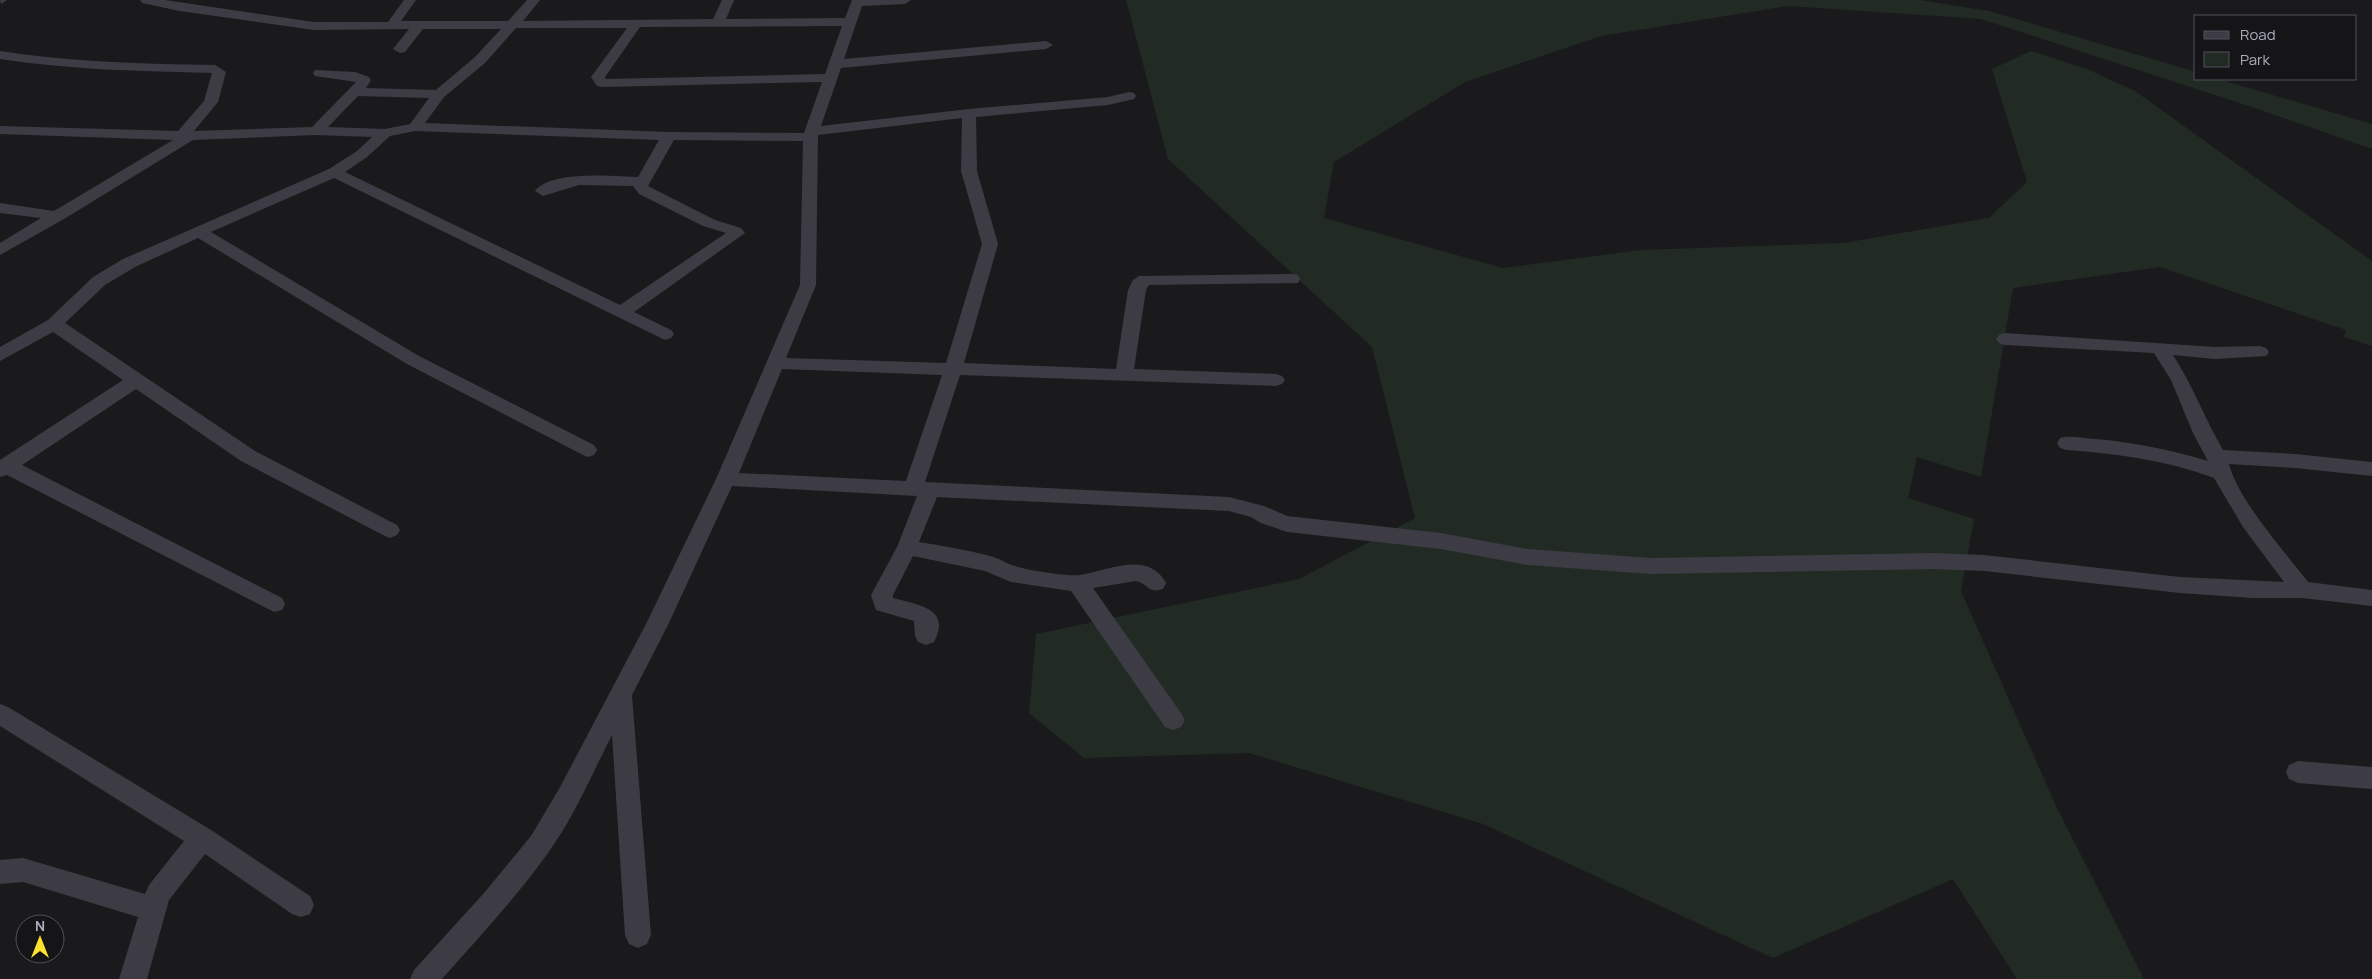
<svg xmlns="http://www.w3.org/2000/svg" width="2372" height="979" font-family="Manrope,sans-serif">
  <rect width="100%" height="100%" fill="#1a1a1d"/>
  <!-- green -->
  <polygon fill="#212b24" points="1126,0 1920,0 1989,11 2196,72 2196,79 2218,79 2372,124 2372,149 2255,108 1981,19 1788,6 1601,36 1465,82 1334,162 1324,218 1503,268 1641,250 1843,243 1989,218 2027,182 1992,69 2031,51 2087,69 2135,91 2372,261 2372,346 2344,337 2346,330 2160,267 2013,288 1981,477 1917,457 1908,498 1974,519 1961,591 2056,806 2144,979 2017,979 1953,879 1773,958 1483,824 1249,753 1084,758 1029,713 1036,634 1299,579 1415,518 1372,347 1168,159"/>
  <g fill="none" stroke-linecap="round" stroke-linejoin="round">
    <!-- minor -->
    <g fill="#3d3c44" fill-rule="evenodd">
      <polygon points="0,0 7,0 1,4"/>
      <path d="M140,0H165L314,22H388L404,0H416L401,21H508L527,0H540L523,21L713,19L722,0H734L726,19L845,18L852,0H911L905,4L862,6L844,59L1046,41L1053,45L1046,49L841,68L821,126L969,109L1108,97L1129,92L1134,93L1136,96L1134,99L1108,105L976,117L977,171L998,244L964,363L1116,369L1128,290L1133,280L1139,276L1292,274L1298,275L1300,279L1298,283L1149,285L1146,290L1134,369L1276,374L1282,376L1285,380L1282,384L1276,386L960,375L925,482L1229,497L1264,506L1287,516L1441,533L1528,549L1651,558L1934,553L1984,555L2180,577L2284,582L2243,527L2214,478C2166,460 2117,454 2067,450L2060,448L2057,443L2060,438C2071,435 2083,438 2095,439C2133,442 2171,450 2208,461L2193,433L2171,380L2154,353L2005,345L1999,343L1996,339L1999,335L2005,333L2215,347L2260,346L2266,348L2269,352L2266,356L2215,359L2173,355C2193,386 2205,419 2223,450L2295,454L2372,462V476L2295,468L2229,464C2238,500 2285,552 2308,582L2372,590V606L2302,598H2252L2180,593L1984,571L1934,569L1651,574L1528,565L1441,549L1287,532L1261,523L1251,517L1229,511L937,497L919,542C943,546 967,550 990,556C999,558 1007,564 1015,566C1026,570 1068,577 1079,575C1107,572 1147,549 1166,583L1163,589C1147,594 1149,584 1136,581L1093,588L1181,713L1185,720L1181,727L1173,730L1165,727L1071,591L1011,582L985,571L913,556L893,595V598C918,605 952,608 934,642L926,645L918,642L915,636L914,621L876,610L871,595L897,547L917,496L732,486L668,625L632,695L651,935L647,944L638,948L629,944L625,935L612,735C592,774 574,817 548,853C516,898 478,938 442,979H410L414,970L484,893L531,836L559,789L646,624L716,479L800,285L803,141L674,140L648,186L715,220L741,228L745,233L634,312L671,330L674,334L671,338L665,340L334,178L211,232L419,356L594,445L597,450L594,455L587,457L407,364L198,238L135,267L105,285L65,323L255,451L397,525L400,530L397,535L390,538L383,535L241,461L136,389L22,465L282,598L285,604L282,610L274,612L7,475L0,477V460L123,380L53,332L0,361V347L48,320L93,277L123,259L329,169L357,151L372,137L316,135L193,140L64,219L0,255V243L41,218L0,213V203L54,211L173,140L0,134V126L178,131L204,101L212,73C140,71 72,70 0,59V51C71,62 143,64 215,65L226,72L218,102L194,131L312,127L356,82L315,76L313,73L315,70L355,72L369,77L371,80L366,88L436,90L475,57L501,29H423L405,52L400,53L393,49L409,29L314,30L180,11L142,3ZM842,26L825,74L606,79L605,77L640,27ZM516,28H627L591,77L597,86L602,87L822,82L804,133L669,132L425,123L444,97L485,63ZM358,96L429,98L410,124L385,129L328,127ZM962,118L961,171L982,244L946,363L786,358L816,285L818,135ZM415,131L659,140L638,177C615,176 550,170 535,191L543,196L579,185L633,186L639,194L703,226L726,233L620,305L345,172L367,157L390,136ZM782,369L942,375L906,481L739,473Z"/>
      <polygon points="0,704 8,707 211,830 310,896 314,905 310,914 301,917 292,914 205,854 169,900 147,979 119,979 138,917 23,882 0,884 0,860 23,858 145,894 149,885 184,841 0,726"/>
      <polygon points="2298,761 2372,767 2372,789 2298,783 2289,779 2286,772 2289,765"/>
    </g>
  </g>
  <!-- legend -->
  <rect x="2194" y="15" width="162" height="65" fill="#151518" stroke="#51525a"/>
  <rect x="2204" y="31" width="25" height="8" fill="#3d3c44" stroke="#51525a"/>
  <text x="2240" y="40" font-size="15" fill="#abadbd">Road</text>
  <rect x="2204" y="52" width="25" height="15" fill="#212b24" stroke="#51525a"/>
  <text x="2240" y="65" font-size="15" fill="#abadbd">Park</text>
  <!-- north arrow -->
  <g transform="translate(40 939)"><circle r="24" fill="#151518" stroke="#51525a"/>
  <path d="M0-4L9 19L0 12L-9 19Z" fill="#ffe22f"/>
  <text y="-8" font-size="14" font-weight="bold" text-anchor="middle" fill="#abadbd">N</text>
  </g>
</svg>
